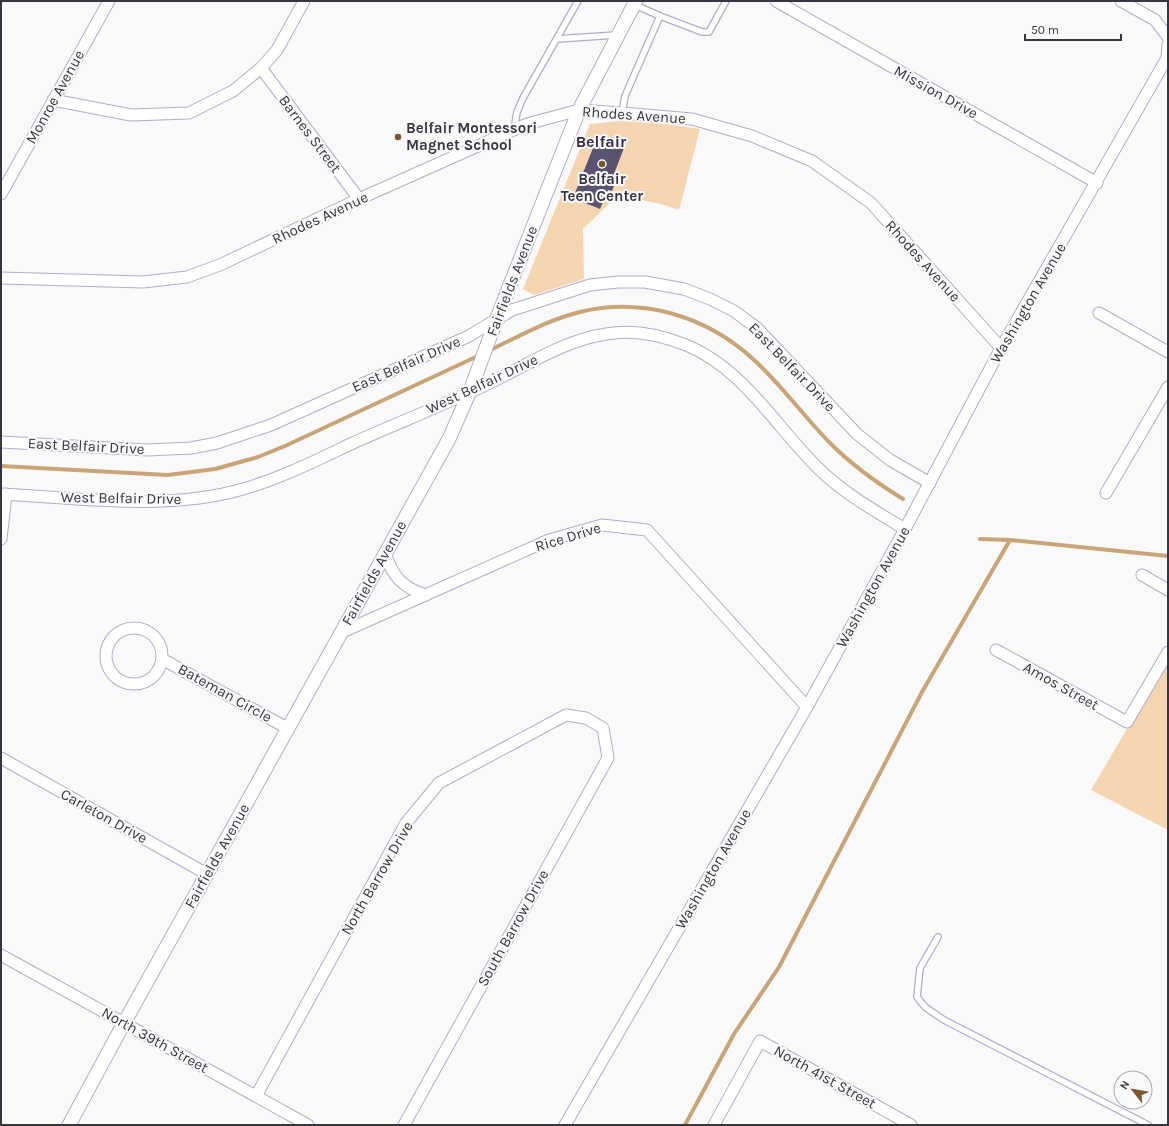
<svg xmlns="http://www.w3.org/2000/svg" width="1169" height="1126" font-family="Karla,sans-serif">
  <rect width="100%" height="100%" fill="#f9f9f9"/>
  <!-- green -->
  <g fill="#f5d5b1">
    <polygon points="619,121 660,123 700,129 679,210 661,204 618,195 583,229 584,279 534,295 523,289 590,124"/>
    <polygon points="1168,659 1168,830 1091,790"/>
  </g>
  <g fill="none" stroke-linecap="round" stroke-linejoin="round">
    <!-- stream -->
    <g stroke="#c9a479" stroke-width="4">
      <path d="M488,351C518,337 547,320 580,312C643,297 706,316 753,359C782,385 804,417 831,444C853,466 877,483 903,499"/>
      <polyline points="1,466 168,475 215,469 258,457 285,446 480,355"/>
      <polyline points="980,539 1010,540 1168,556"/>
      <polyline points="685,1125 734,1034 779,967 922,692 1010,540"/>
    </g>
  </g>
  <!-- building -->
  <polygon fill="#5b5470" points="597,138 624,148 612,179 616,181 612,191 608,190 600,209 573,198"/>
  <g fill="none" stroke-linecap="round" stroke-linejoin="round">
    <!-- service casing -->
    <g stroke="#b2abcb" stroke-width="8">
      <g id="service">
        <polyline points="635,5 660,16"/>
        <polyline points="557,39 616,35"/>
        <polyline points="622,113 625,96 660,16 702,32 709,32 726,1"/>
        <polyline points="514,130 517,112 523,98 578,1"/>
        <polyline points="938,937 920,968 917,997 925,1007 944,1020 1148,1125"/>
      </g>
    </g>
    <!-- minor casing -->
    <g stroke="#b2abcb" stroke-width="13">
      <g id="minor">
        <polyline points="776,1 1097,183"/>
        <polyline points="1121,1 1155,20 1168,37"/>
        <polyline points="261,68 359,199"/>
        <polyline points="53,100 131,115 189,113 233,91 261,68 277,50 304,1"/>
        <polyline points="1,194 109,1"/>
        <polyline points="1,278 143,282 187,277 222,264 359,199 527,124 579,110 622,113 692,119 752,136 812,161 871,203 1001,348"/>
        <polyline points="1099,313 1168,352"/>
        <polyline points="1,442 148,450 191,448 217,443 271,425 469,336 512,310 590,285 618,282 645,282 684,289 710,299 734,311 757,328 857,434 890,460 930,483"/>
        <polyline points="1106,493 1168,387"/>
        <path d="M1,494C79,498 168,511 243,489C282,478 319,459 355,442C400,422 446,404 490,383C527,365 565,340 606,334C633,329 661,335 686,345C743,368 776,427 818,468C843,493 875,511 905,529"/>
        <polyline points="1,539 6,494"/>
        <path d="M385,553C392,575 402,588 426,595"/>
        <polyline points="1142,575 1168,590"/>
        <circle cx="134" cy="656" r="28"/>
        <polyline points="340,633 549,540 602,525 647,530 807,707"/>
        <polyline points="996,650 1127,722 1168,652"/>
        <polyline points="162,659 287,728"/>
        <polyline points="1,758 207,874"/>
        <polyline points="1,955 308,1125"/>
        <polyline points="256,1096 406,823 439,783 566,715 586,718 603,728 608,758 404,1125"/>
        <polyline points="565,1125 807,707 905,529 1001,348 1167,58 1168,44"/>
        <polyline points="714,1125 760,1041 911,1125"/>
      </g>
    </g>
    <!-- tertiary casing -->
    <g stroke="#b2abcb" stroke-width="15">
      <polyline id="tertiary" points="69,1125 124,1023 449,439 470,391 497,318 579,110 636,1"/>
    </g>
    <!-- service -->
    <use href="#service" stroke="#fff" stroke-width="5.5"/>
    <!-- minor -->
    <use href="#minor" stroke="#fff" stroke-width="11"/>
    <!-- tertiary -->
    <use href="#tertiary" stroke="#fff" stroke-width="13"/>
  </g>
  <!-- markers -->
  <g fill="#79582f" stroke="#f9f9f9" stroke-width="1.5">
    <circle cx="398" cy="137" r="4"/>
    <circle cx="602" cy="164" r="4"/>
  </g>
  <g text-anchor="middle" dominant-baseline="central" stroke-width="4" stroke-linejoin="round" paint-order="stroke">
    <!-- street labels -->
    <g font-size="15" fill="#383542" stroke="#f9f9f9">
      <text transform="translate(936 92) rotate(29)">Mission Drive</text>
      <text transform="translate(55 97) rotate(-61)">Monroe Avenue</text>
      <text transform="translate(634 115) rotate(4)">Rhodes Avenue</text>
      <text transform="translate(310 134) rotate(53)">Barnes Street</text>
      <text transform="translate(320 218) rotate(-25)">Rhodes Avenue</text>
      <text transform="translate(923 261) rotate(48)">Rhodes Avenue</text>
      <text transform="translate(512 281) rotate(-69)">Fairfields Avenue</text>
      <text transform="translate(1028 303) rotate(-60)">Washington Avenue</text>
      <text transform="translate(406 364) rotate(-24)">East Belfair Drive</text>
      <text transform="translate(792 367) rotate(46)">East Belfair Drive</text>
      <text transform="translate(482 384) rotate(-25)">West Belfair Drive</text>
      <text transform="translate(86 446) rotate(3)">East Belfair Drive</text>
      <text transform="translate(121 498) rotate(1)">West Belfair Drive</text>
      <text transform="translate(568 537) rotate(-17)">Rice Drive</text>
      <text transform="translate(374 573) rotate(-61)">Fairfields Avenue</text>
      <text transform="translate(873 587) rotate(-61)">Washington Avenue</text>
      <text transform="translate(1061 686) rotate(29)">Amos Street</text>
      <text transform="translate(225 693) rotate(29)">Bateman Circle</text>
      <text transform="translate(104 816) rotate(29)">Carleton Drive</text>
      <text transform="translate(217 856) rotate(-61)">Fairfields Avenue</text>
      <text transform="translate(713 869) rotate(-60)">Washington Avenue</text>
      <text transform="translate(377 878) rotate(-60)">North Barrow Drive</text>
      <text transform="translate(513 928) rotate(-61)">South Barrow Drive</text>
      <text transform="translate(155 1040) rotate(29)">North 39th Street</text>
      <text transform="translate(825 1077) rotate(29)">North 41st Street</text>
    </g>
    <!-- poi labels -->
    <g font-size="15" font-weight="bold" fill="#383542" stroke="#f9f9f9" text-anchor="start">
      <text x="406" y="128">Belfair Montessori<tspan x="406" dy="17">Magnet School</tspan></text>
      <text x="602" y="179" text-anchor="middle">Belfair<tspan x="602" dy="17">Teen Center</tspan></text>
    </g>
    <!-- neighbourhood labels -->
    <g font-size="16" font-weight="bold" fill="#332c46" stroke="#f9f9f9">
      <text x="601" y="141">Belfair</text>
    </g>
  </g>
  <!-- border -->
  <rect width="1169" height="1126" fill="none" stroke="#383542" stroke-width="4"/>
  <!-- north arrow -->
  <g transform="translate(1133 1090) rotate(301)"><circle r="19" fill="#f9f9f9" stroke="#acabb0"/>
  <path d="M0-3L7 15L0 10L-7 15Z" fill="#79582f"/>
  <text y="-6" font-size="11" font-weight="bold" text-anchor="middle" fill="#383542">N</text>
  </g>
  <!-- scale -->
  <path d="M1025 34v6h96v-6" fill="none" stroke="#383542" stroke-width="2"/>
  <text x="1031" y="34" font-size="12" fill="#383542" stroke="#f9f9f9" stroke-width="3" paint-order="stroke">50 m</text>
</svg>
